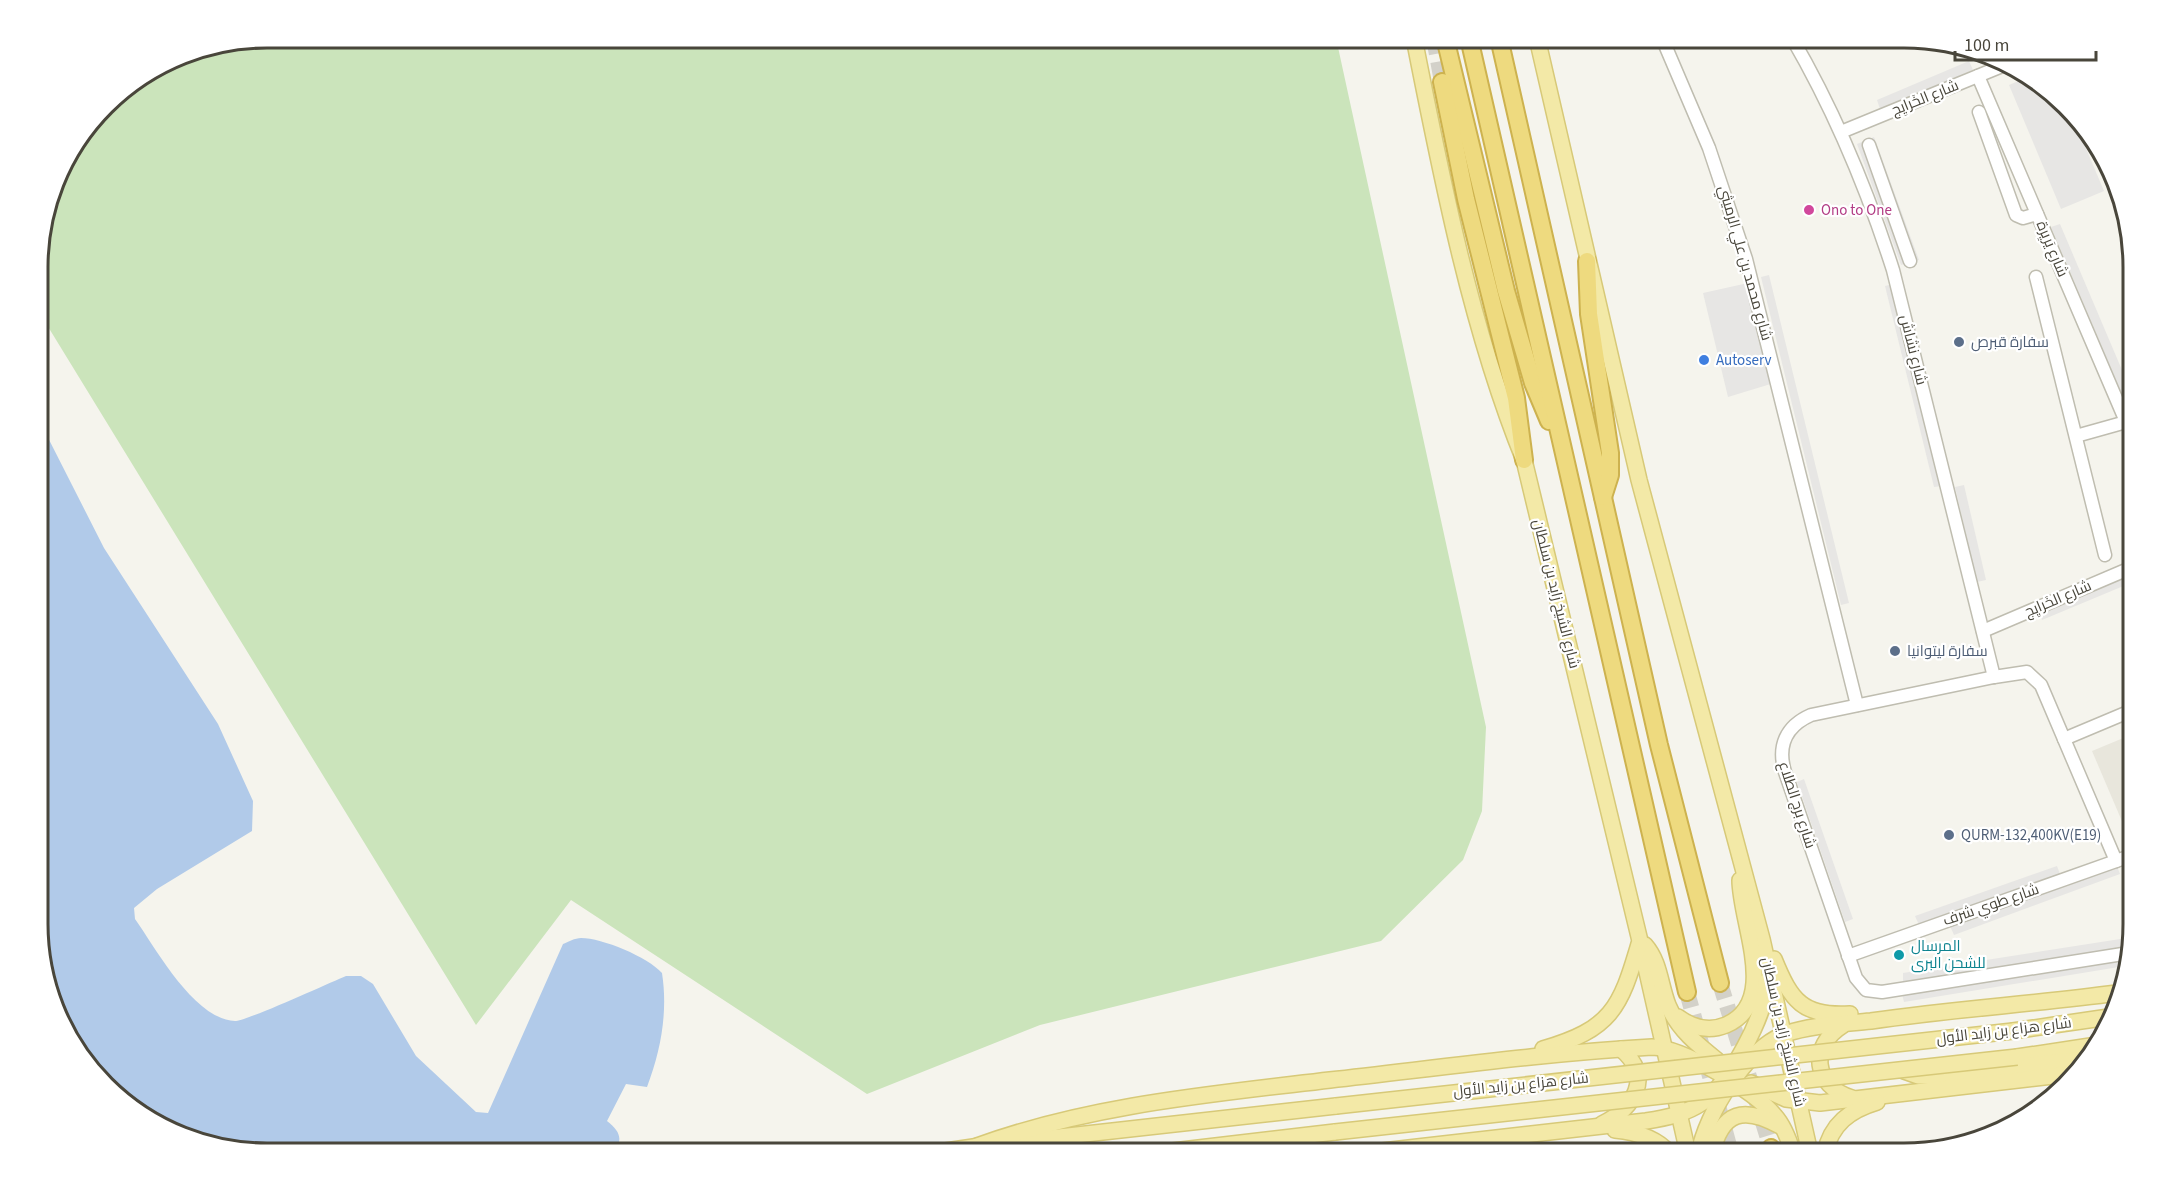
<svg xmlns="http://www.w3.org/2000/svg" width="2171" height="1191" font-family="'Source Sans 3',Cairo,sans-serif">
  <rect width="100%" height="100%" fill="#f5f4ed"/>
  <!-- residential -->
  <polygon fill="#e8e6dc" points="2133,734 2133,831 2127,833 2092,751"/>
  <!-- green -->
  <polygon fill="#cbe4bb" points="267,38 1336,38 1486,727 1482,811 1463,860 1381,941 1040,1025 867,1094 571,900 476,1025 39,312 39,237 61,165 115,95 179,55"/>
  <!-- parking -->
  <g fill="#e7e6e4">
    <polygon points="1969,61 1973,70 1880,109 1877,100"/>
    <polygon points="2028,77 2074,120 2104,191 2061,209 2009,85"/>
    <polygon points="1874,137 1919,260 1901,265 1857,144"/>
    <polygon points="2060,224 2133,396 2133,405 2127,406 2051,227"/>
    <polygon points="1769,275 1849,603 1841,605 1761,277"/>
    <polygon points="1748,283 1774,383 1728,397 1703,293"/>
    <polygon points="1893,284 1942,486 1934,487 1885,286"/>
    <polygon points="1964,485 1986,580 1977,582 1955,487"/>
    <polygon points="2133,572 2133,582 2042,620 2039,612"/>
    <polygon points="1804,779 1853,919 1845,922 1797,782"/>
    <polygon points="2057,866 2060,874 1919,925 1915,916"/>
    <polygon points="2117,866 2120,874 1954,935 1950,926"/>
    <polygon points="2133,937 2131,946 1903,983 1903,973"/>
    <polygon points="2128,956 2125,966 1904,1002 1902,994"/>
  </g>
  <!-- water -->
  <path fill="#b1cae9" d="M39,420L104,548L218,724L253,801L252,831L157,889L134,908L135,919C157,950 194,1019 235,1021C247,1021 329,983 346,976H361L373,984L416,1056L476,1112L488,1113L563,944C568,942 575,938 581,938C602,938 648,957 662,973C668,1012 661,1050 647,1087L626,1084L607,1121C620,1131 624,1140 613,1153H267L207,1146L153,1123L76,1052L39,954Z"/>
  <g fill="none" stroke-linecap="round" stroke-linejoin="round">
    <!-- highway-tunnel -->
    <g stroke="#d3d1c9" stroke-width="16" stroke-dasharray="16 8" stroke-linecap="butt">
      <polyline points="1434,38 1442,82"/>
      <polyline points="1720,983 1771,1148"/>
      <polyline points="1687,992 1731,1153"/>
    </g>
    <!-- minor casing -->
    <g stroke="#bfbdb0" stroke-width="15">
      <g id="minor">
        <polyline points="1662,38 1709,148 1746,259 1857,705"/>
        <path d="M1792,38C1835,112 1867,189 1893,270L1994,677"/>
        <polyline points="1978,76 2133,438"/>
        <polyline points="1979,112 2016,215 2023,218 2037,214"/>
        <polyline points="1841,132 2007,64"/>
        <polyline points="1869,145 1910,261"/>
        <polyline points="2036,277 2105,555"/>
        <polyline points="2076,436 2126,422"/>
        <polyline points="1983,631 2133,567"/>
        <polyline points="2064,739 2133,710"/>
        <path d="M2116,861L2041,685L2027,672L1994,677L1811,715C1786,726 1777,746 1785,772L1856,978L1866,990L1882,992L2129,953"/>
        <polyline points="1848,956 2133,855"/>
      </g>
    </g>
    <!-- major casing -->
    <g stroke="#d7c978" stroke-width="18">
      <g id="major">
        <path d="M1414,38C1441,175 1471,330 1524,460L1640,941L1688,1153"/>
        <polyline points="1537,38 1639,480 1762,939 1810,1153"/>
        <path d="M1645,945C1660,962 1660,985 1668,1005C1679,1033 1706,1051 1728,1069"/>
        <path d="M1774,959C1791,1001 1803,1017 1850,1014"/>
        <path d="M1678,1017C1693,1028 1709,1032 1726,1025C1780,1002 1740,923 1740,880"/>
        <path d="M1843,1025C1809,1046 1813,1086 1852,1098"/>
        <polyline points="2013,1031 2109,1017"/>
        <path d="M1543,1049C1611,1029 1620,1009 1639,944"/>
        <polyline points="2017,1057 2097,1045"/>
        <polyline points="1904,1071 1918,1076 1932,1076 2084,1059"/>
        <polyline points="1751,1083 1786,1099 1820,1103 2070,1074"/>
        <path d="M1602,1124C1634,1108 1654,1077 1621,1049"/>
        <path d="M1615,1130C1635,1132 1656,1137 1669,1153"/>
        <polyline points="1014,1142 1336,1106"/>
        <path d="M977,1146C1089,1105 1213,1094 1330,1080C1438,1068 1545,1053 1652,1047C1684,1048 1755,1091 1775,1116C1784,1126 1789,1140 1793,1153"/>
        <polyline points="932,1153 987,1145"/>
        <polyline points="1156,1153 1335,1132"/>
        <path d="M1365,1153L1646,1121C1666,1118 1686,1114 1703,1102C1727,1086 1769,1011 1766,982"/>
        <path d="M1699,1153C1706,1114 1746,1049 1785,1034C1811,1025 1843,1024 1871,1021C1953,1009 2035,1004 2117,993"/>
        <path d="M1712,1153C1722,1111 1744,1106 1780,1126"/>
        <path d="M1825,1153C1831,1124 1850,1110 1877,1102"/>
      </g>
    </g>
    <!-- highway casing -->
    <g stroke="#cdb24f" stroke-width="20">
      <g id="highway">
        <polyline points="1445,38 1506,291 1533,383 1549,421"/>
        <polyline points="1469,38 1687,992"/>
        <polyline points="1499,38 1659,745 1720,983"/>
        <polyline points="1442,82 1466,199 1516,398 1524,460"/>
        <polyline points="1587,261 1589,314 1610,453 1610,475 1603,497"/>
        <polyline points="1768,1153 1771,1148"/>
      </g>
    </g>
    <!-- minor -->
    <use href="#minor" stroke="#fff" stroke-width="12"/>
    <!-- major -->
    <use href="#major" stroke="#f3e9a7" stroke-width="15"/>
    <!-- highway -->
    <use href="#highway" stroke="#eeda7f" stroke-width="16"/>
    <!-- major-bridge casing -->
    <g stroke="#d7c978" stroke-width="18" stroke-linecap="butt">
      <g id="major-bridge">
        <polyline points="1336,1106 2013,1031"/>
        <polyline points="1335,1132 2017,1057"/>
      </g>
    </g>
    <!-- major-bridge -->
    <use href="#major-bridge" stroke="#f3e9a7" stroke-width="15"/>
  </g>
  <!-- markers -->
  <circle fill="#d1479c" stroke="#fff" stroke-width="2" cx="1809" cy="210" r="6"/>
  <g fill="#5c6f8a" stroke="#fff" stroke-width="2">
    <circle cx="1959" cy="342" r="6"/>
    <circle cx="1895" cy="651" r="6"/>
    <circle cx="1949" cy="835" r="6"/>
  </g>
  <circle fill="#3f7fe0" stroke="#fff" stroke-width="2" cx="1704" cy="360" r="6"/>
  <circle fill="#0f9aa8" stroke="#fff" stroke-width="2" cx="1899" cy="955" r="6"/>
  <g text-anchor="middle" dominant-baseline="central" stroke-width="4.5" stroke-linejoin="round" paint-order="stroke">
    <!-- street labels -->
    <g font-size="15" fill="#49463b" stroke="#fff">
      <text transform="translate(1925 98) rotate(-22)">شارع الخَرايِج</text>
      <text transform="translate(2052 249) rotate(67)">شارع يَريِرة</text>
      <text transform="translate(1745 263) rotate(74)">شارع محمد بن علي الرميثي</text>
      <text transform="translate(1913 350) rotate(76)">شارع نشاش</text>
      <text transform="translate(1556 594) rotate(76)">شارع الشيخ زايد بن سلطان</text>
      <text transform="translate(2058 599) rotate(-23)">شارع الخَرايِج</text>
      <text transform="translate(1797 805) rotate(72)">شارع برج الطلاع</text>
      <text transform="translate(1991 905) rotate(-19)">شارع طوي شرف</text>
      <text transform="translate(2004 1031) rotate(-7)">شارع هزاع بن زايد الأول</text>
      <text transform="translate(1783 1032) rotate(77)">شارع الشيخ زايد بن سلطان</text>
      <text transform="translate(1521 1085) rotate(-6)">شارع هزاع بن زايد الأول</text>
    </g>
    <!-- hotel labels -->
    <g font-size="15" fill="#b23c85" stroke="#fff" text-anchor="start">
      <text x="1821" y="210">Ono to One</text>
    </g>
    <!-- service labels -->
    <g font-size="15" fill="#4e5e75" stroke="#fff" text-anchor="start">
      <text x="1971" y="342">سفارة قبرص</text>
      <text x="1907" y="651">سفارة ليتوانيا</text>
      <text x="1961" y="835">QURM-132,400KV(E19)</text>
    </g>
    <!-- shop labels -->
    <g font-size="15" fill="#366cbe" stroke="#fff" text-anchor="start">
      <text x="1716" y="360">Autoserv</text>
    </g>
    <!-- culture labels -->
    <g font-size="15" fill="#0d838f" stroke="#fff" text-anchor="start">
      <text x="1911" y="946">المرسال<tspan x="1911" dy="17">للشحن البرى</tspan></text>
    </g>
  </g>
  <!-- crop -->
  <path d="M0 0H2171V1191H0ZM267 48H1904A219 219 0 0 1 2123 267V924A219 219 0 0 1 1904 1143H267A219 219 0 0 1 48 924V267A219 219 0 0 1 267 48Z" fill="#fff" fill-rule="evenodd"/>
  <path fill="none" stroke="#49463b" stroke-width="3" d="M267 48H1904A219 219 0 0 1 2123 267V924A219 219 0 0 1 1904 1143H267A219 219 0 0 1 48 924V267A219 219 0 0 1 267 48Z"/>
  <!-- scale -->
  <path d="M1955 51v9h141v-9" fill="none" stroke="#49463b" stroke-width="3"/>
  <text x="1964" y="51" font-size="18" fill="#49463b" stroke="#ffffff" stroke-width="4.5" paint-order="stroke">100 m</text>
</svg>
